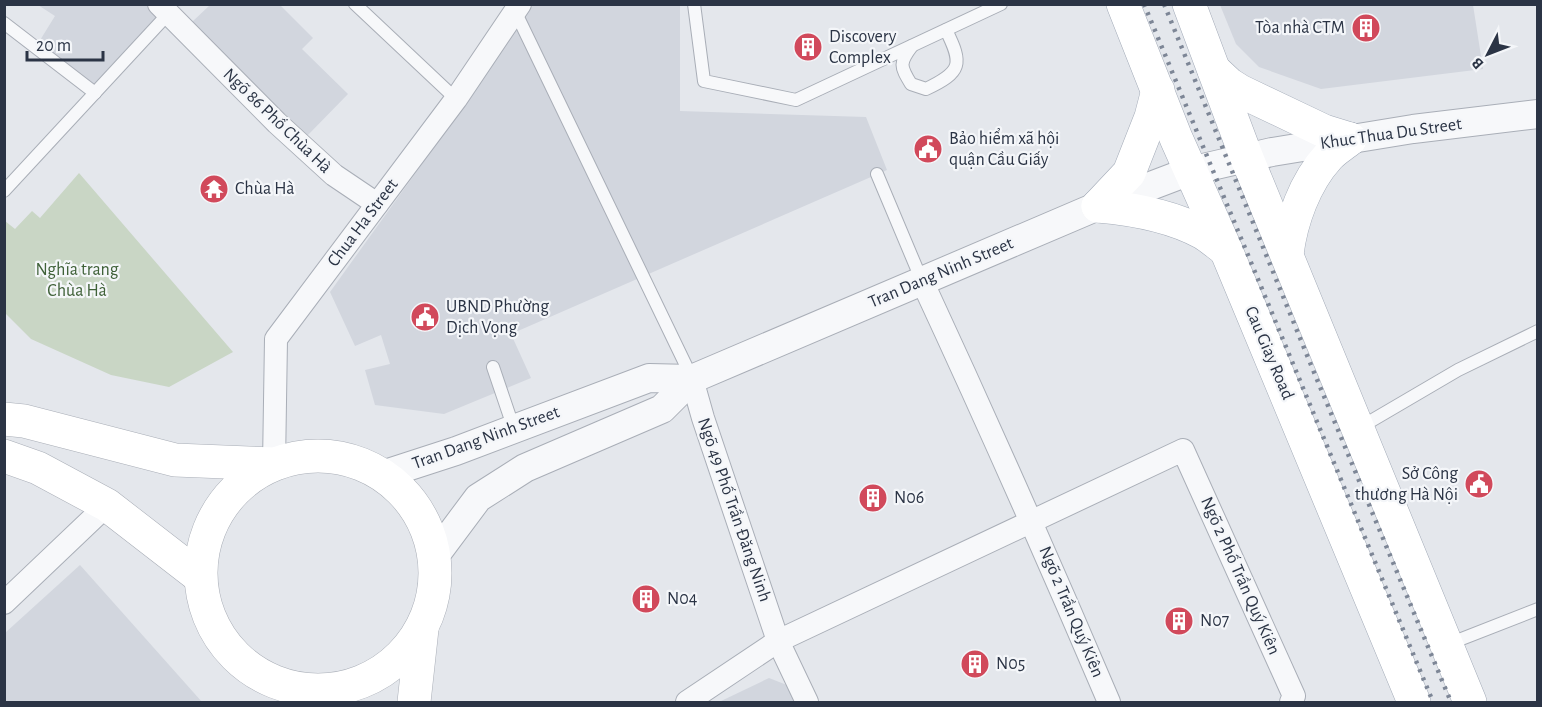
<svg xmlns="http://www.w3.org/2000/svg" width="1542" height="707" font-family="'Alegreya Sans',sans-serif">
  <rect width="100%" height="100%" fill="#e4e7ec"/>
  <!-- built -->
  <g fill="#d2d6de">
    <polygon points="38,5 146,5 158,17 87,93 34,50 55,16"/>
    <polygon points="210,5 280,5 313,38 302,49 348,94 307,136 192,22"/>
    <polygon points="533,5 680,5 680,111 866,117 887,170 511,334 531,378 444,414 375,405 365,370 390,364 381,335 355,346 330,292 422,164"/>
    <polygon points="1220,5 1473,5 1483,69 1321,89 1259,67 1236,44"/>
    <polygon points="80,565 202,702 5,702 5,633"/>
    <polygon points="769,678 797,689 803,702 719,702"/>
  </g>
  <!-- green -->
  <polygon fill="#c9d6c5" points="79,173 233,352 169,387 111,375 31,339 5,313 5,221 15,229 32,211 40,218"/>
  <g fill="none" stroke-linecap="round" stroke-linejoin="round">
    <!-- service casing -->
    <g stroke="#a9aeb7" stroke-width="14">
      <g id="service">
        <polyline points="355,4 456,99"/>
        <polyline points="694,4 704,81 796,100 1001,4"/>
        <polyline points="515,11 692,378"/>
        <polyline points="4,23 95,93"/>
        <path d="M912,46C899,63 900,66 911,84L926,89C962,72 963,64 946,30"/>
        <polyline points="877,174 922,281"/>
        <polyline points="4,191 168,14"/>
        <polyline points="493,367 514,429"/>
        <polyline points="1359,428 1458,370 1538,331"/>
        <polyline points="1446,645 1538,609"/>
      </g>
    </g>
    <!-- minor casing -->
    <g stroke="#a9aeb7" stroke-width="24">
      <g id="minor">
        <polyline points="159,4 277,123 334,175 377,204"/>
        <path d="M922,281C987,421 1049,561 1109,702"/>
        <polyline points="692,379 703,418 778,641 807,702"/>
        <polyline points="274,464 276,339 456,99 520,4"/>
        <polyline points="4,603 107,505"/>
        <polyline points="687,702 778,641 1183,450 1294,696 1291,702"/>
      </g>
    </g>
    <!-- tertiary casing -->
    <g stroke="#a9aeb7" stroke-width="30">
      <g id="tertiary">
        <polyline points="382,475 456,451 649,378 692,379"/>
        <polyline points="434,557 478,498 525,468 662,409 692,379 1098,206 1190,171 1272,152 1413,129 1538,114"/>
      </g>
    </g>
    <!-- secondary casing -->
    <g stroke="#a9aeb7" stroke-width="34">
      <g id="secondary">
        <polyline points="4,419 24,421 175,460 274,464"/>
        <circle cx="318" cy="573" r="117"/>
        <polyline points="4,456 38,468 107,505 200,577"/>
        <polyline points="414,702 422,629"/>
      </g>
    </g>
    <!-- primary casing -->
    <g stroke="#a3abb8" stroke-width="34">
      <g id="primary">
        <polyline points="1123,4 1176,138 1226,250 1414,702"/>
        <polyline points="1189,4 1246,156 1470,702"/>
        <polyline points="1214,70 1229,84 1240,91 1324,131 1350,139"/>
        <path d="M1098,206C1133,209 1172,216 1203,233C1211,238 1219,245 1226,250"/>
        <polyline points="1098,206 1129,173 1151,117 1158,90"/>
        <path d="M1287,254C1291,221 1305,182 1328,157C1334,150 1343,145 1350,139"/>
      </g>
    </g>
    <!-- service -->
    <use href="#service" stroke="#f7f8fa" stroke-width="12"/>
    <!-- minor -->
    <use href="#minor" stroke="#f7f8fa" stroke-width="22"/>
    <!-- tertiary -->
    <use href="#tertiary" stroke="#f7f8fa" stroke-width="28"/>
    <!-- secondary -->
    <use href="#secondary" stroke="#fff" stroke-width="33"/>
    <!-- primary -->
    <use href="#primary" stroke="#fff" stroke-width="33"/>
    <!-- rail -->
    <g stroke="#7d8696" stroke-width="4.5" stroke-dasharray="3 6" stroke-linecap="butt">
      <polyline points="1144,4 1433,702"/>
      <polyline points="1164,4 1311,365 1451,702"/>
    </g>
  </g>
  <!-- icons -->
  <defs>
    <g id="building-disc" transform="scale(1.5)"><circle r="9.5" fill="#d1495b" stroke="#f4f6f9"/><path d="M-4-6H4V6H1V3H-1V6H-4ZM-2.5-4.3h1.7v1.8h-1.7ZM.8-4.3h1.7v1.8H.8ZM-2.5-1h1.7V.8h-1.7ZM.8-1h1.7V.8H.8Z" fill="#fff"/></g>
    <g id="civic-disc" transform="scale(1.5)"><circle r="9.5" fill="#d1495b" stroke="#f4f6f9"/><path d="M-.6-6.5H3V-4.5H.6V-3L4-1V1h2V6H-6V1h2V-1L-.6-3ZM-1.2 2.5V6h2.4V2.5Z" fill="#fff"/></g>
    <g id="temple-disc" transform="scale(1.5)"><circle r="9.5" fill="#d1495b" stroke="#f4f6f9"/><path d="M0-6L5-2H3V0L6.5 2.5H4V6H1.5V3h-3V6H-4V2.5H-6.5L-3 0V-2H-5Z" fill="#fff"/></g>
  </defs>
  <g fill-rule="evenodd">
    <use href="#building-disc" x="1366" y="28"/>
    <use href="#building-disc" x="808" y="47"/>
    <use href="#civic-disc" x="928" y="149"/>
    <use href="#temple-disc" x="214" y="189"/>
    <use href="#civic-disc" x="425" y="317"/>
    <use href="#civic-disc" x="1479" y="484"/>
    <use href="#building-disc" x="873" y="498"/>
    <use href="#building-disc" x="646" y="599"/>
    <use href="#building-disc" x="1179" y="621"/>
    <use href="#building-disc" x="975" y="664"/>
  </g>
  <g text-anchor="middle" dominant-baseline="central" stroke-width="4.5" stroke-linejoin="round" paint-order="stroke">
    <!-- poi labels -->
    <g font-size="18" fill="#2b3445" stroke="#f4f6f9" text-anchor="start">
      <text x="1345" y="28" text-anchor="end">Tòa nhà CTM</text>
      <text x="829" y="37">Discovery<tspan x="829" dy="21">Complex</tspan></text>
      <text x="949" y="139">Bảo hiểm xã hội<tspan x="949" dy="21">quận Cầu Giấy</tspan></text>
      <text x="235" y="189">Chùa Hà</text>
      <text x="446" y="307">UBND Phường<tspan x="446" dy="21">Dịch Vọng</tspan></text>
      <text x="1458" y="474" text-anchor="end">Sở Công<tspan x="1458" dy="21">thương Hà Nội</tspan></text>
      <text x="894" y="498">N06</text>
      <text x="667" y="599">N04</text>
      <text x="1200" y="621">N07</text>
      <text x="996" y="664">N05</text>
    </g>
    <!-- street labels -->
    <g font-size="18" fill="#2b3445" stroke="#f4f6f9">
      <text transform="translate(277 121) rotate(44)">Ngõ 86 Phố Chùa Hà</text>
      <text transform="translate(1391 134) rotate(-8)">Khuc Thua Du Street</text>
      <text transform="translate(363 223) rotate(-53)">Chua Ha Street</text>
      <text transform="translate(941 273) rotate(-23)">Tran Dang Ninh Street</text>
      <text transform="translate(1269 353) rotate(67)">Cau Giay Road</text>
      <text transform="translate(486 438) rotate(-20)">Tran Dang Ninh Street</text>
      <text transform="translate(734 510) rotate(71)">Ngõ 49 Phố Trần Đăng Ninh</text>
      <text transform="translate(1240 576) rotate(66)">Ngõ 2 Phố Trần Quý Kiên</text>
      <text transform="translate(1071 612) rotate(67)">Ngõ 2 Trần Quý Kiên</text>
    </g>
    <!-- park labels -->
    <g font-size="18" fill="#3f6138" stroke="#f4f6f9">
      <text x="77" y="270">Nghĩa trang<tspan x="77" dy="21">Chùa Hà</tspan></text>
    </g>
  </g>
  <!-- border -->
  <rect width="1542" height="707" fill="none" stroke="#2b3445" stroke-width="12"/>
  <!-- north arrow -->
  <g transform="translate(1488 54) rotate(228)" stroke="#f4f6f9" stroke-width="4.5" paint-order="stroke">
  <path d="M0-4.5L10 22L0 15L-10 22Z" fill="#2b3445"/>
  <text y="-9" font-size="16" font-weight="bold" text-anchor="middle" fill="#2b3445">B</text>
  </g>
  <!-- scale -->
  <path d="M27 51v9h76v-9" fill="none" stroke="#2b3445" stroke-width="3"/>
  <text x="36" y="51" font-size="18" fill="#2b3445" stroke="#f4f6f9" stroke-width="4.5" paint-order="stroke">20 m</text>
</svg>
